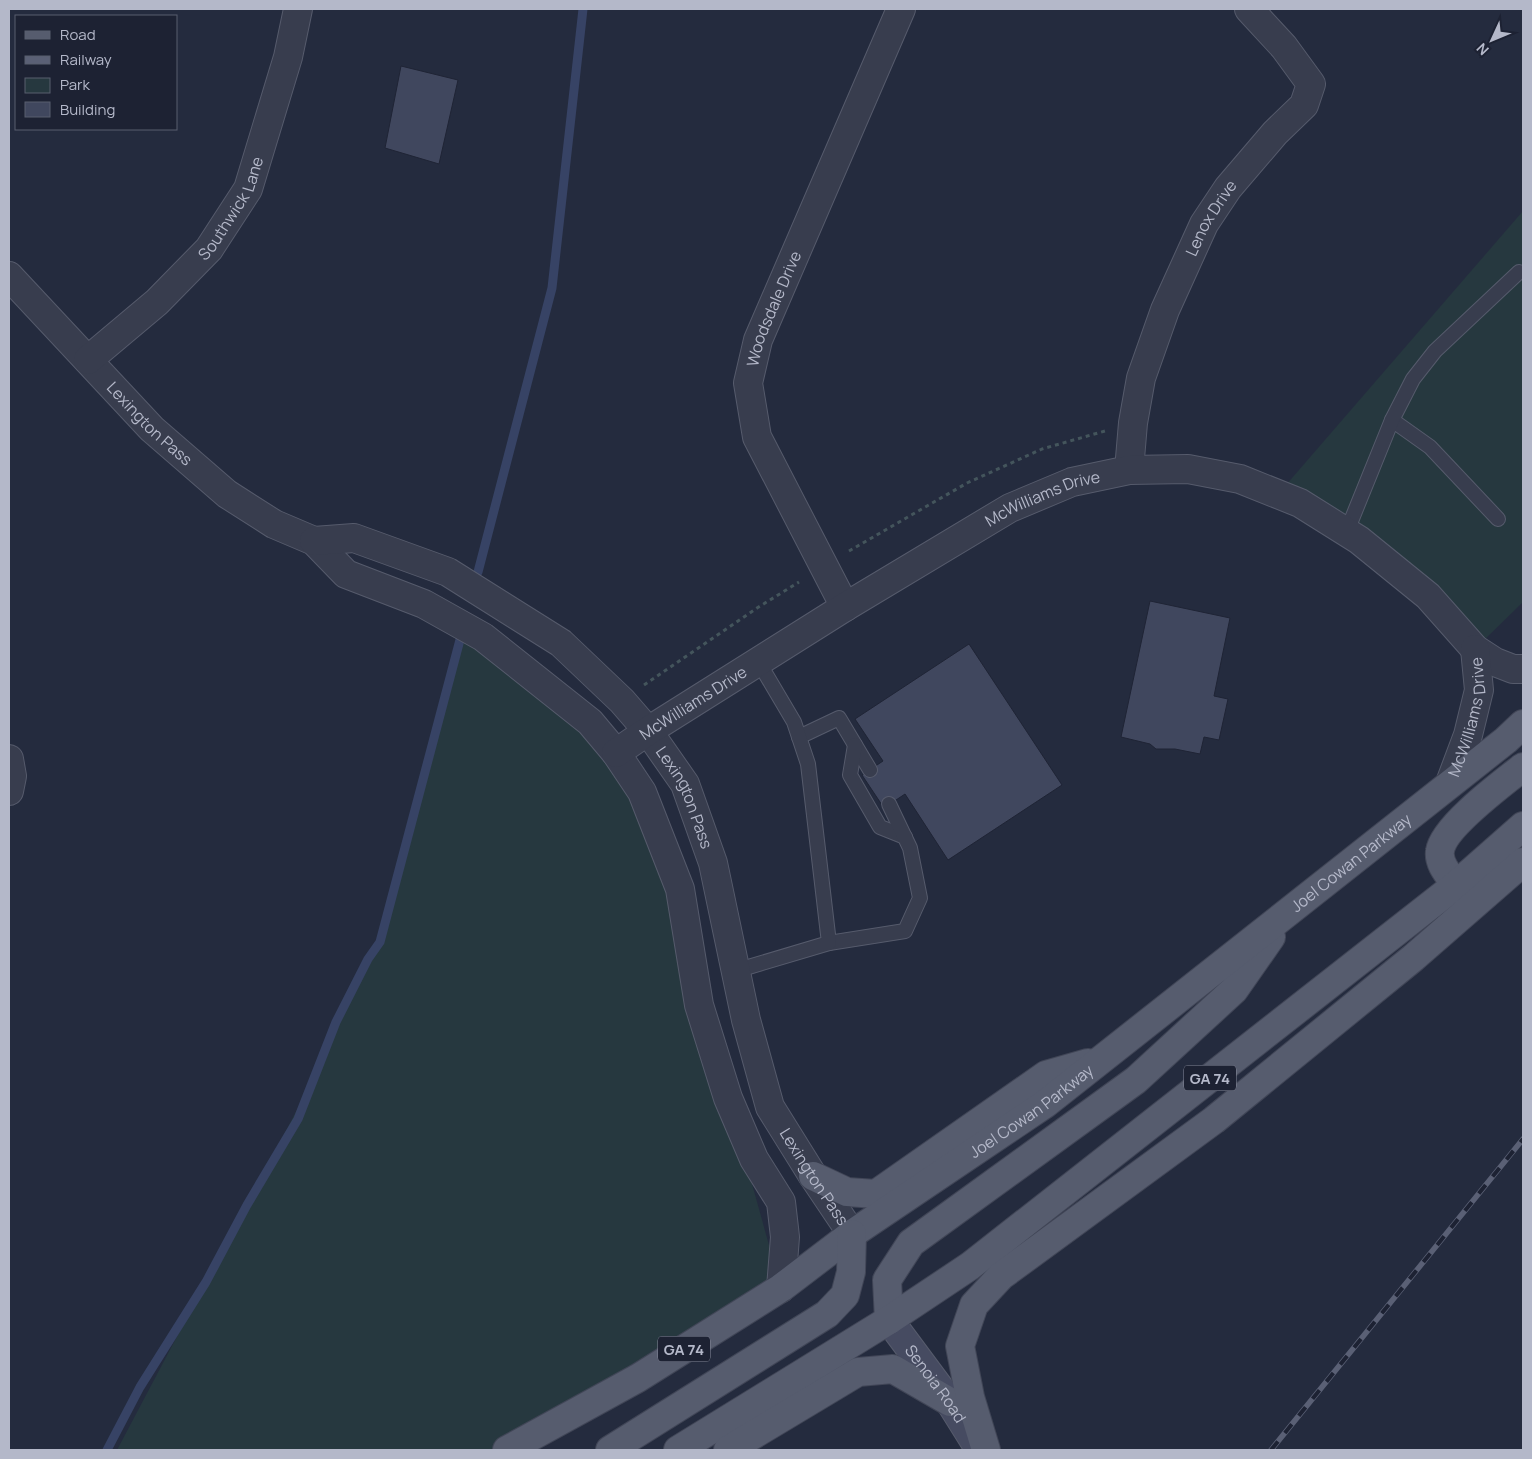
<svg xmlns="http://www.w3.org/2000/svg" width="1532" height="1459" font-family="Manrope,sans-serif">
  <rect width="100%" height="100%" fill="#242b3e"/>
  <!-- green -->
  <g fill="#26383f">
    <polygon points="1523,211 1523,602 1480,644 1286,485"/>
    <polygon points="460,624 590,722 680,889 728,1098 781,1288 502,1450 117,1450 310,1085 386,922"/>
  </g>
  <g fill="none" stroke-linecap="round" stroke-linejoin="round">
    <!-- stream -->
    <g stroke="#374365" stroke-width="9">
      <polyline points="478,572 552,288 583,9"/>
      <polyline points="107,1450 140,1387 206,1282 247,1205 298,1119 336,1022 368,959 380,942 461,636"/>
    </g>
  </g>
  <!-- building -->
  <g fill="#40475e" stroke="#1f2435">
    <polygon points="401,66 458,80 439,164 385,148"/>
    <polygon points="1150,601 1230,618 1214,696 1228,699 1219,740 1204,737 1200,754 1175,749 1156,749 1150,744 1121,737"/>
    <polygon points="969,644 1062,785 948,860 905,794 884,808 862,775 883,761 855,719"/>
  </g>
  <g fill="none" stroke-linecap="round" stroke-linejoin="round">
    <!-- lane casing -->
    <g stroke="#565b6c" stroke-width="16">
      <g id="lane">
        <polyline points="1392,420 1430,447 1498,519"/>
        <polyline points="1347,531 1392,420 1413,379 1435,351 1519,272"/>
        <polyline points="799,737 839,718 870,770"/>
        <polyline points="855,745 850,775 880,827 905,837"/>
        <polyline points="829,943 905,931 920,898 910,848 889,804"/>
        <polyline points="735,971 829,943 808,764 794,722 758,661"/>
      </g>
    </g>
    <!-- street casing -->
    <g stroke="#565b6c" stroke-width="30">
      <g id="street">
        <path id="s1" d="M9,276L152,429L227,494L274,524L314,541L346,574L424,604L483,637L590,722L616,753L642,792L680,889L699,1005L728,1098L754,1159L781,1202L785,1237L781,1288"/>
        <path id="s2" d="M88,360L157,302L209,249L248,189L288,57L298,9"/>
        <path id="s3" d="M1129,470L1133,423L1141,378L1165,310L1204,224L1228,188L1275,133L1304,105L1311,84L1284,47L1249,9"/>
        <path id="s4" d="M314,541L354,538L448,572L561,643L622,701L648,731L685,784L713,863L746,1020L770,1107L813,1176L852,1234"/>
        <path id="s5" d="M845,607L757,437L748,383L758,340L901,9"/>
        <path id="s6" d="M616,753L648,731L845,607L1010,508L1072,482L1129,470L1188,469L1240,479L1300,503L1359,540L1428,596L1475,649L1495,662L1513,669H1523"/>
        <polyline points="9,759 12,776 9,791"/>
        <path id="s7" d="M1450,783L1468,735L1479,690L1475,649"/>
      </g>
    </g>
    <!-- secondary casing -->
    <g stroke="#565b6c" stroke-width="30">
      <g id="secondary">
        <path id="s8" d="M889,1320L950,1402L980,1450"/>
      </g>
    </g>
    <!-- primary casing -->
    <g stroke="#414657" stroke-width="30">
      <g id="primary">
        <path d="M1456,885C1449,875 1438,864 1440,851C1443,827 1504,782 1523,767"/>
        <polyline points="813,1176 847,1192 876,1194 1046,1075 1088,1063"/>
        <polyline points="889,1320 887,1280 911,1243 1136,1080 1234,990 1271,937"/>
        <path id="s9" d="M507,1450L638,1378L781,1288L852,1234L1045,1104L1506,740L1523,724"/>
        <polyline points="610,1450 827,1314 845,1295 851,1272 852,1234"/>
        <polyline points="678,1450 889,1320 970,1266 1456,885 1523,826"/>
        <polyline points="728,1450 858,1372 893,1369 950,1402"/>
        <polyline points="986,1450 970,1397 960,1346 974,1305 1001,1276 1214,1120 1413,958 1523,862"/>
      </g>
    </g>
    <!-- path -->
    <g stroke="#44555c" stroke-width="3" stroke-dasharray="4 4" stroke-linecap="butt">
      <polyline points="849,551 967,483 1042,449 1105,431"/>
      <polyline points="644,685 757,608 799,582"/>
    </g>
    <!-- lane -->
    <use href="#lane" stroke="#383d4e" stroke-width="14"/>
    <!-- street -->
    <use href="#street" stroke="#383d4e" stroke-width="28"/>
    <!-- secondary -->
    <use href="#secondary" stroke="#464b61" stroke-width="28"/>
    <!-- primary -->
    <use href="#primary" stroke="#565c6e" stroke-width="28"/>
    <!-- rail casing -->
    <g stroke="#5a6075" stroke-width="5.5">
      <polyline id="rail" points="1271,1450 1523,1139"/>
    </g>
    <!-- rail -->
    <use href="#rail" stroke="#1d2233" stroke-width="4" stroke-dasharray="11" stroke-linecap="butt"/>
  </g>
  <g text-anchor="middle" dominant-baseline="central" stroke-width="4" stroke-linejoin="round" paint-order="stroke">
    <!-- shield labels -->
    <g fill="#1d2233" stroke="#878b9c" stroke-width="1">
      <rect x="1184" y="1065.5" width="52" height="25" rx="4"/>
      <rect x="658" y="1336.5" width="52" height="25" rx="4"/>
    </g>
    <g font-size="15" font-weight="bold" fill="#b4b8c9">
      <text x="1210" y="1078">GA 74</text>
      <text x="684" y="1349">GA 74</text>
    </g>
    <!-- street labels -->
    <g font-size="16" fill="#b4b8c9" stroke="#1d2233">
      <text stroke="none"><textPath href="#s2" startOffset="211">Southwick Lane</textPath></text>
      <text stroke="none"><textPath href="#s3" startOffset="268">Lenox Drive</textPath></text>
      <text stroke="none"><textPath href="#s5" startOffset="325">Woodsdale Drive</textPath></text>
      <text stroke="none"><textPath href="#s1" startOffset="204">Lexington Pass</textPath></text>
      <text stroke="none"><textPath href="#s6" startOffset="498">McWilliams Drive</textPath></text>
      <text stroke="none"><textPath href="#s6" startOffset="92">McWilliams Drive</textPath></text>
      <text stroke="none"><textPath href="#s7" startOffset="69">McWilliams Drive</textPath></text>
      <text stroke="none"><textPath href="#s4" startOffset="474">Lexington Pass</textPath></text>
      <text stroke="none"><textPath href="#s9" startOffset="1030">Joel Cowan Parkway</textPath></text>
      <text stroke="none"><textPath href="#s9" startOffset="625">Joel Cowan Parkway</textPath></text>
      <text stroke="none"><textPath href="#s4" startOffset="879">Lexington Pass</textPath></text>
      <text stroke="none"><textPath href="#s8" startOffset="79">Senoia Road</textPath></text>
    </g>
  </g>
  <!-- border -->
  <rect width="1532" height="1459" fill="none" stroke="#b4b8c9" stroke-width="20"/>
  <!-- legend -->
  <rect x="15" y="15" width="162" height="115" fill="#1d2233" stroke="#595e6f"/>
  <rect x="25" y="31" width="25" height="8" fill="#565c6e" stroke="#595e6f"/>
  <text x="60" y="40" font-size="15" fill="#b4b8c9">Road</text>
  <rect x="25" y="56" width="25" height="8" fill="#5a6075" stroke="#595e6f"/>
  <text x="60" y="65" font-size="15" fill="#b4b8c9">Railway</text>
  <rect x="25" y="78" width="25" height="15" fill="#26383f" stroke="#595e6f"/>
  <text x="60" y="90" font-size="15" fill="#b4b8c9">Park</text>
  <rect x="25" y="102" width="25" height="15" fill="#40475e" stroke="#595e6f"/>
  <text x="60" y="115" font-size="15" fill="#b4b8c9">Building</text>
  <!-- north arrow -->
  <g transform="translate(1492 40) rotate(226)" stroke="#1d2233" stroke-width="4" paint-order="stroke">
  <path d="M0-4L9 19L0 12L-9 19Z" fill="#b4b8c9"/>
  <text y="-8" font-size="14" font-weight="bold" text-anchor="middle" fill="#b4b8c9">N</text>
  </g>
</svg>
